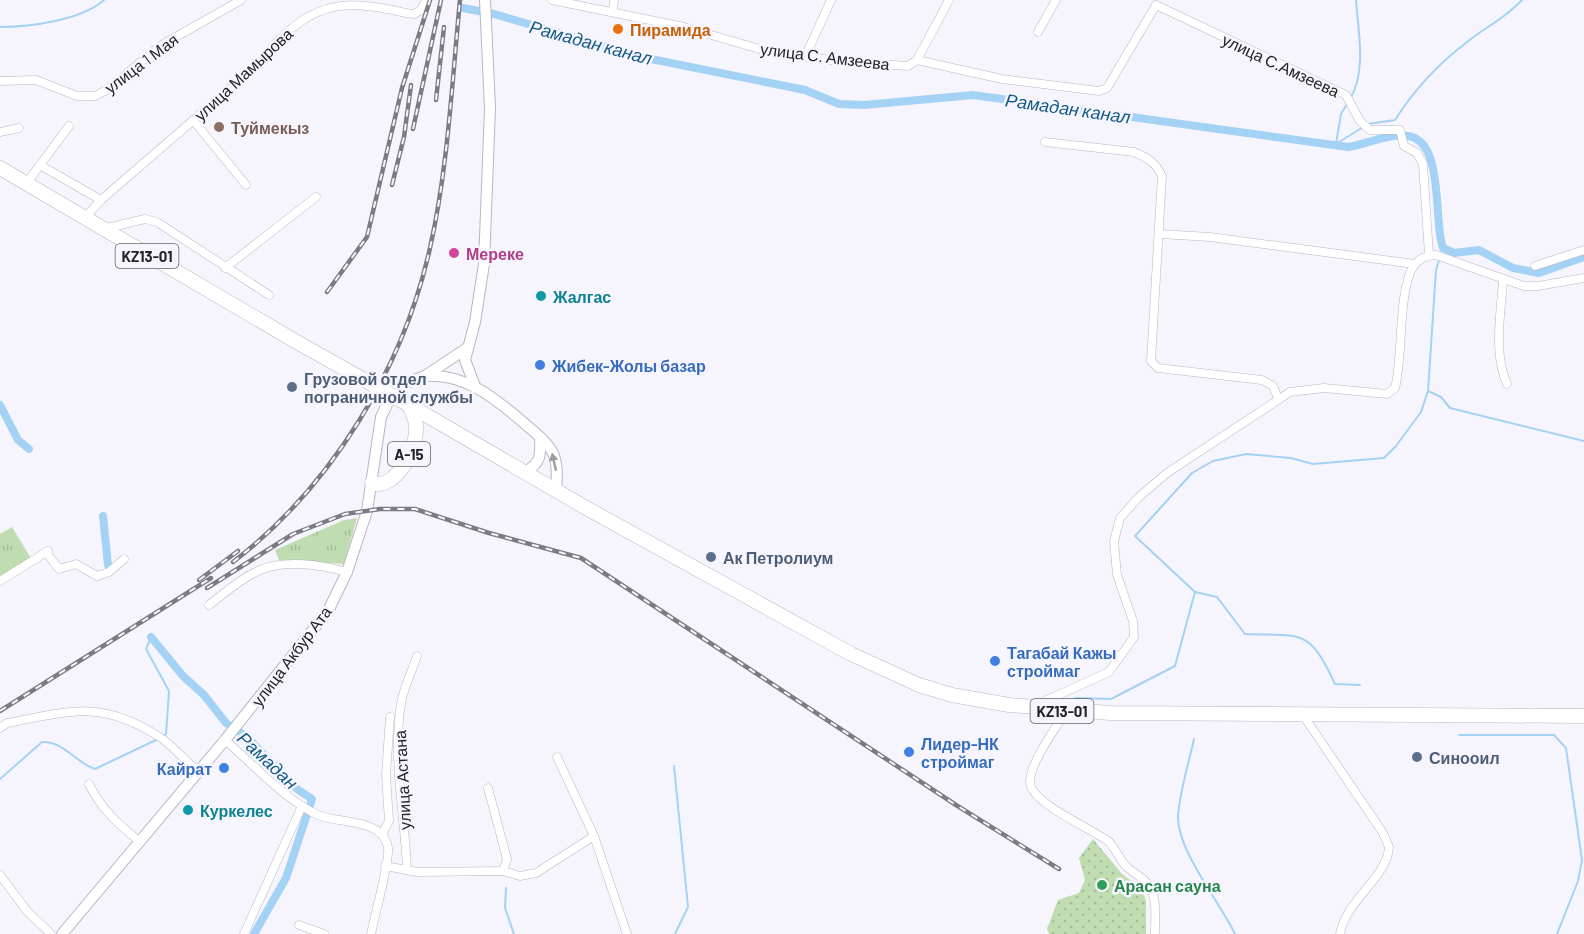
<svg xmlns="http://www.w3.org/2000/svg" width="1584" height="934" font-family="Barlow,sans-serif">
  <defs>
    <pattern id="grass-tufts" width="24" height="20" patternUnits="userSpaceOnUse" patternTransform="scale(1.5)"><rect width="24" height="20" fill="#c0ddb1"/><path d="M3 7l-1-3M5 7V3M7 7l1-3M15 17l-1-3M17 17v-4M19 17l1-3" fill="none" stroke="#a5bd98"/></pattern>
    <pattern id="park-dots" width="8" height="8" patternUnits="userSpaceOnUse" patternTransform="scale(1.5)"><rect width="8" height="8" fill="#c0ddb1"/><path d="M2 2h.1M6 6h.1" fill="none" stroke="#a5bd98" stroke-width="1.8" stroke-linecap="round"/></pattern>
  </defs>
  <rect width="100%" height="100%" fill="#f6f5fe"/>
  <!-- grass -->
  <g fill="url(#grass-tufts)">
    <polygon points="357,518 344,564 279,560 275,550 344,520"/>
    <polygon points="12,527 32,560 0,576 0,534"/>
  </g>
  <!-- park -->
  <polygon fill="url(#park-dots)" points="1093,839 1122,874 1142,889 1146,901 1146,934 1049,934 1047,929 1058,900 1079,893 1085,880 1079,858"/>
  <g fill="none" stroke-linecap="round" stroke-linejoin="round">
    <!-- stream -->
    <g stroke="#a4d2f4" stroke-width="2">
      <path d="M0,27C30,27 82,20 104,0"/>
      <path d="M1350,99C1367,71 1358,31 1356,0"/>
      <path d="M1336,144L1368,124L1395,120C1414,90 1438,64 1467,42C1487,26 1503,20 1522,0"/>
      <polyline points="1336,144 1341,114 1347,104"/>
      <polyline points="1428,391 1441,397 1450,408 1584,441"/>
      <polyline points="151,637 146,649 169,691 166,734 163,736"/>
      <path d="M1360,685L1335,684C1309,628 1303,636 1245,634L1217,597L1195,592L1135,536L1192,473L1213,461L1246,454L1291,458L1313,464L1384,458L1396,446L1421,412L1428,391L1436,270L1439,260"/>
      <polyline points="1075,698 1111,699 1175,666 1195,592"/>
      <polyline points="1459,735 1554,735 1566,748 1582,860 1578,881 1557,934"/>
      <path d="M1194,739C1189,762 1179,794 1178,817C1178,852 1220,902 1235,934"/>
      <polyline points="674,766 688,907 675,934"/>
      <path d="M0,779L42,742C62,740 76,763 95,769L158,739"/>
      <polyline points="506,888 505,908 514,934"/>
    </g>
    <!-- canal -->
    <g stroke="#a4d2f4" stroke-width="8">
      <path d="M463,8L494,14L646,58L805,90L839,104L864,105L973,95L1348,147C1367,144 1389,133 1408,136C1445,141 1433,222 1443,248L1454,253L1479,250L1513,268L1539,273L1584,257"/>
      <polyline points="0,405 18,440 29,449"/>
      <polyline points="103,516 108,565"/>
      <polyline points="151,637 183,676 204,695 226,723 246,736 297,789 312,799 286,878 254,934"/>
    </g>
    <!-- street casing -->
    <g stroke="#b8b6c4" stroke-width="9">
      <g id="street">
        <polyline points="552,0 684,27 766,51 837,61 908,66 917,60 1002,79 1099,91 1107,88 1156,5 1346,95 1360,121 1370,130 1400,130 1404,146 1417,153 1423,164 1429,255"/>
        <polyline points="613,11 614,0"/>
        <polyline points="1038,32 1056,0"/>
        <polyline points="806,55 831,0"/>
        <polyline points="917,60 949,0"/>
        <polyline points="0,81 36,80 77,96 95,96 108,89 160,46 241,0"/>
        <polyline points="193,120 246,185"/>
        <polyline points="0,132 19,128"/>
        <path d="M1045,142L1134,152C1148,158 1155,162 1162,176L1151,361L1158,368L1262,380L1273,386L1278,398"/>
        <polyline points="40,165 101,200"/>
        <polyline points="26,184 69,126"/>
        <path d="M84,219L101,200L264,59C271,46 284,34 296,25C324,3 352,2 387,9C396,10 405,14 414,14L421,10L426,0"/>
        <polyline points="103,229 145,219 157,222 269,295"/>
        <polyline points="1160,234 1210,237 1415,264"/>
        <polyline points="1535,266 1584,250"/>
        <polyline points="225,268 316,197"/>
        <path d="M1503,280C1501,314 1493,352 1507,384"/>
        <polyline points="46,552 59,569 76,564 97,576 109,572 124,559"/>
        <polyline points="0,581 48,551"/>
        <path d="M209,605C225,593 241,578 260,570C285,559 322,565 347,572"/>
        <path d="M1036,705L1109,672L1134,637L1133,621L1117,575L1114,541L1120,518L1139,497L1167,473L1290,392L1324,388L1387,394L1395,388C1403,358 1398,292 1413,267C1418,259 1426,255 1436,255L1524,286H1538L1584,278"/>
        <path d="M1065,712C1055,730 1031,761 1030,781C1029,803 1091,828 1108,841C1116,848 1119,860 1127,867C1134,874 1147,879 1151,889C1157,902 1155,919 1155,934"/>
        <path d="M1303,715L1383,833L1389,847C1388,877 1345,901 1340,934"/>
        <path d="M0,728L7,723C71,711 102,699 161,738C172,745 186,762 198,771"/>
        <path d="M225,740C252,763 286,801 318,815C339,824 384,818 388,848C390,861 374,918 371,934"/>
        <polyline points="557,757 594,836 627,934"/>
        <path d="M89,784C101,809 118,824 139,841"/>
        <polyline points="488,788 507,859 503,871"/>
        <polyline points="382,834 389,821 386,775 390,717"/>
        <polyline points="385,866 417,872 503,871 520,876 536,873 594,836"/>
        <path d="M407,870C405,816 392,758 401,704C403,688 412,672 417,656"/>
        <polyline points="0,875 27,911 51,934"/>
        <polyline points="299,925 324,934"/>
        <polyline points="244,934 302,806"/>
      </g>
    </g>
    <!-- secondary casing -->
    <g stroke="#b8b6c4" stroke-width="12">
      <g id="secondary">
        <path d="M426,376C465,373 496,399 524,423C534,432 547,441 553,453C558,465 557,478 556,490"/>
        <polyline points="475,386 465,360 475,322 484,264 490,108 485,0"/>
        <path d="M525,472C541,463 541,455 540,438"/>
        <polyline points="62,934 225,740 328,611 347,572 367,511 381,417 393,392 406,383 425,376 467,348"/>
      </g>
    </g>
    <!-- highway casing -->
    <g stroke="#b8b6c4" stroke-width="15">
      <g id="highway">
        <polyline points="0,168 295,341"/>
        <polyline points="407,404 588,509 851,654 919,685 952,695 1009,705 1110,713 1584,716"/>
        <path d="M372,483C396,491 418,447 416,426C416,418 411,411 408,404"/>
      </g>
    </g>
    <!-- street -->
    <use href="#street" stroke="#fff" stroke-width="8"/>
    <!-- secondary -->
    <use href="#secondary" stroke="#fff" stroke-width="10"/>
    <!-- highway -->
    <use href="#highway" stroke="#fff" stroke-width="14"/>
    <!-- rail casing -->
    <g stroke="#7c7b82" stroke-width="4.5">
      <g id="rail">
        <polyline points="436,100 444,27"/>
        <polyline points="413,129 441,0"/>
        <polyline points="392,185 404,137 411,85"/>
        <polyline points="327,292 367,237 402,88 430,0"/>
        <path d="M233,562C331,487 403,369 430,248C448,168 452,82 460,0"/>
        <polyline points="199,580 238,551"/>
        <polyline points="207,588 293,534 345,514 380,509 415,509 489,533 581,558 956,805 1059,869"/>
        <polyline points="0,711 211,578"/>
      </g>
    </g>
    <!-- rail -->
    <use href="#rail" stroke="#f6f5fe" stroke-width="2" stroke-dasharray="7" stroke-linecap="butt"/>
    <!-- highway-bridge casing -->
    <g stroke="#b8b6c4" stroke-width="15" stroke-linecap="butt">
      <polyline id="highway-bridge" points="295,341 407,404"/>
    </g>
    <!-- highway-bridge -->
    <use href="#highway-bridge" stroke="#fff" stroke-width="14"/>
  </g>
  <!-- one-way arrows -->
  <defs><path id="oneway-solid" d="M-6-.8H1V-3.2L6.5 0L1 3.2V.8H-6Z" transform="scale(1.5)"/></defs>
  <use fill="#9c9c9e" href="#oneway-solid" transform="translate(554 462) rotate(-103)"/>
  <!-- markers -->
  <circle fill="#e8710a" stroke="#f6f5fe" stroke-width="2" cx="618" cy="29" r="6"/>
  <circle fill="#8d6e63" stroke="#f6f5fe" stroke-width="2" cx="219" cy="127" r="6"/>
  <circle fill="#d1479c" stroke="#f6f5fe" stroke-width="2" cx="454" cy="253" r="6"/>
  <g fill="#0f9aa8" stroke="#f6f5fe" stroke-width="2">
    <circle cx="541" cy="296" r="6"/>
    <circle cx="188" cy="810" r="6"/>
  </g>
  <g fill="#3f7fe0" stroke="#f6f5fe" stroke-width="2">
    <circle cx="540" cy="365" r="6"/>
    <circle cx="995" cy="661" r="6"/>
    <circle cx="909" cy="752" r="6"/>
    <circle cx="224" cy="768" r="6"/>
  </g>
  <g fill="#5c6f8a" stroke="#f6f5fe" stroke-width="2">
    <circle cx="292" cy="387" r="6"/>
    <circle cx="711" cy="557" r="6"/>
    <circle cx="1417" cy="757" r="6"/>
  </g>
  <circle fill="#2e9e5b" stroke="#f6f5fe" stroke-width="2" cx="1102" cy="885" r="6"/>
  <g text-anchor="middle" dominant-baseline="central" stroke-width="5" stroke-linejoin="round" paint-order="stroke">
    <!-- shield labels -->
    <g fill="#f6f5fe" stroke="#626168" stroke-width="1.5">
      <rect x="115.5" y="244" width="63" height="24" rx="4.5"/>
      <rect x="388" y="442" width="42" height="24" rx="4.5"/>
      <rect x="1030.5" y="699" width="63" height="24" rx="4.5"/>
    </g>
    <g font-size="15" font-weight="bold" fill="#232227">
      <text x="147" y="256">KZ13-01</text>
      <text x="409" y="454">A-15</text>
      <text x="1062" y="711">KZ13-01</text>
    </g>
    <!-- food labels -->
    <g font-size="16" font-weight="bold" fill="#c56008" stroke="#f6f5fe" text-anchor="start">
      <text x="630" y="29">Пирамида</text>
    </g>
    <!-- street labels -->
    <g font-size="16" fill="#232227" stroke="#f6f5fe">
      <text transform="translate(825 56) rotate(7)">улица С. Амзеева</text>
      <text transform="translate(141 63) rotate(-37)">улица 1 Мая</text>
      <text transform="translate(1281 65) rotate(25)">улица С.Амзеева</text>
      <text transform="translate(243 74) rotate(-43)">улица Мамырова</text>
      <text transform="translate(291 656) rotate(-53)">улица Акбур Ата</text>
      <text transform="translate(402 780) rotate(-93)">улица Астана</text>
    </g>
    <!-- education labels -->
    <g font-size="16" font-weight="bold" fill="#785e54" stroke="#f6f5fe" text-anchor="start">
      <text x="231" y="127">Туймекыз</text>
    </g>
    <!-- hotel labels -->
    <g font-size="16" font-weight="bold" fill="#b23c85" stroke="#f6f5fe" text-anchor="start">
      <text x="466" y="253">Мереке</text>
    </g>
    <!-- culture labels -->
    <g font-size="16" font-weight="bold" fill="#0d838f" stroke="#f6f5fe" text-anchor="start">
      <text x="553" y="296">Жалгас</text>
      <text x="200" y="810">Куркелес</text>
    </g>
    <!-- shop labels -->
    <g font-size="16" font-weight="bold" fill="#366cbe" stroke="#f6f5fe" text-anchor="start">
      <text x="552" y="365">Жибек-Жолы базар</text>
      <text x="1007" y="652">Тагабай Кажы<tspan x="1007" dy="18">строймаг</tspan></text>
      <text x="921" y="743">Лидер-НК<tspan x="921" dy="18">строймаг</tspan></text>
      <text x="212" y="768" text-anchor="end">Кайрат</text>
    </g>
    <!-- service labels -->
    <g font-size="16" font-weight="bold" fill="#4e5e75" stroke="#f6f5fe" text-anchor="start">
      <text x="304" y="378">Грузовой отдел<tspan x="304" dy="18">пограничной службы</tspan></text>
      <text x="723" y="557">Ак Петролиум</text>
      <text x="1429" y="757">Синооил</text>
    </g>
    <!-- leisure labels -->
    <g font-size="16" font-weight="bold" fill="#27864d" stroke="#f6f5fe" text-anchor="start">
      <text x="1114" y="885">Арасан сауна</text>
    </g>
    <!-- water labels -->
    <g font-size="18" font-style="italic" fill="#125b86" stroke="#f6f5fe">
      <text transform="translate(591 42) rotate(15)">Рамадан канал</text>
      <text transform="translate(1068 108) rotate(8)">Рамадан канал</text>
      <text transform="translate(268 760) rotate(43)">Рамадан</text>
    </g>
  </g>
</svg>
